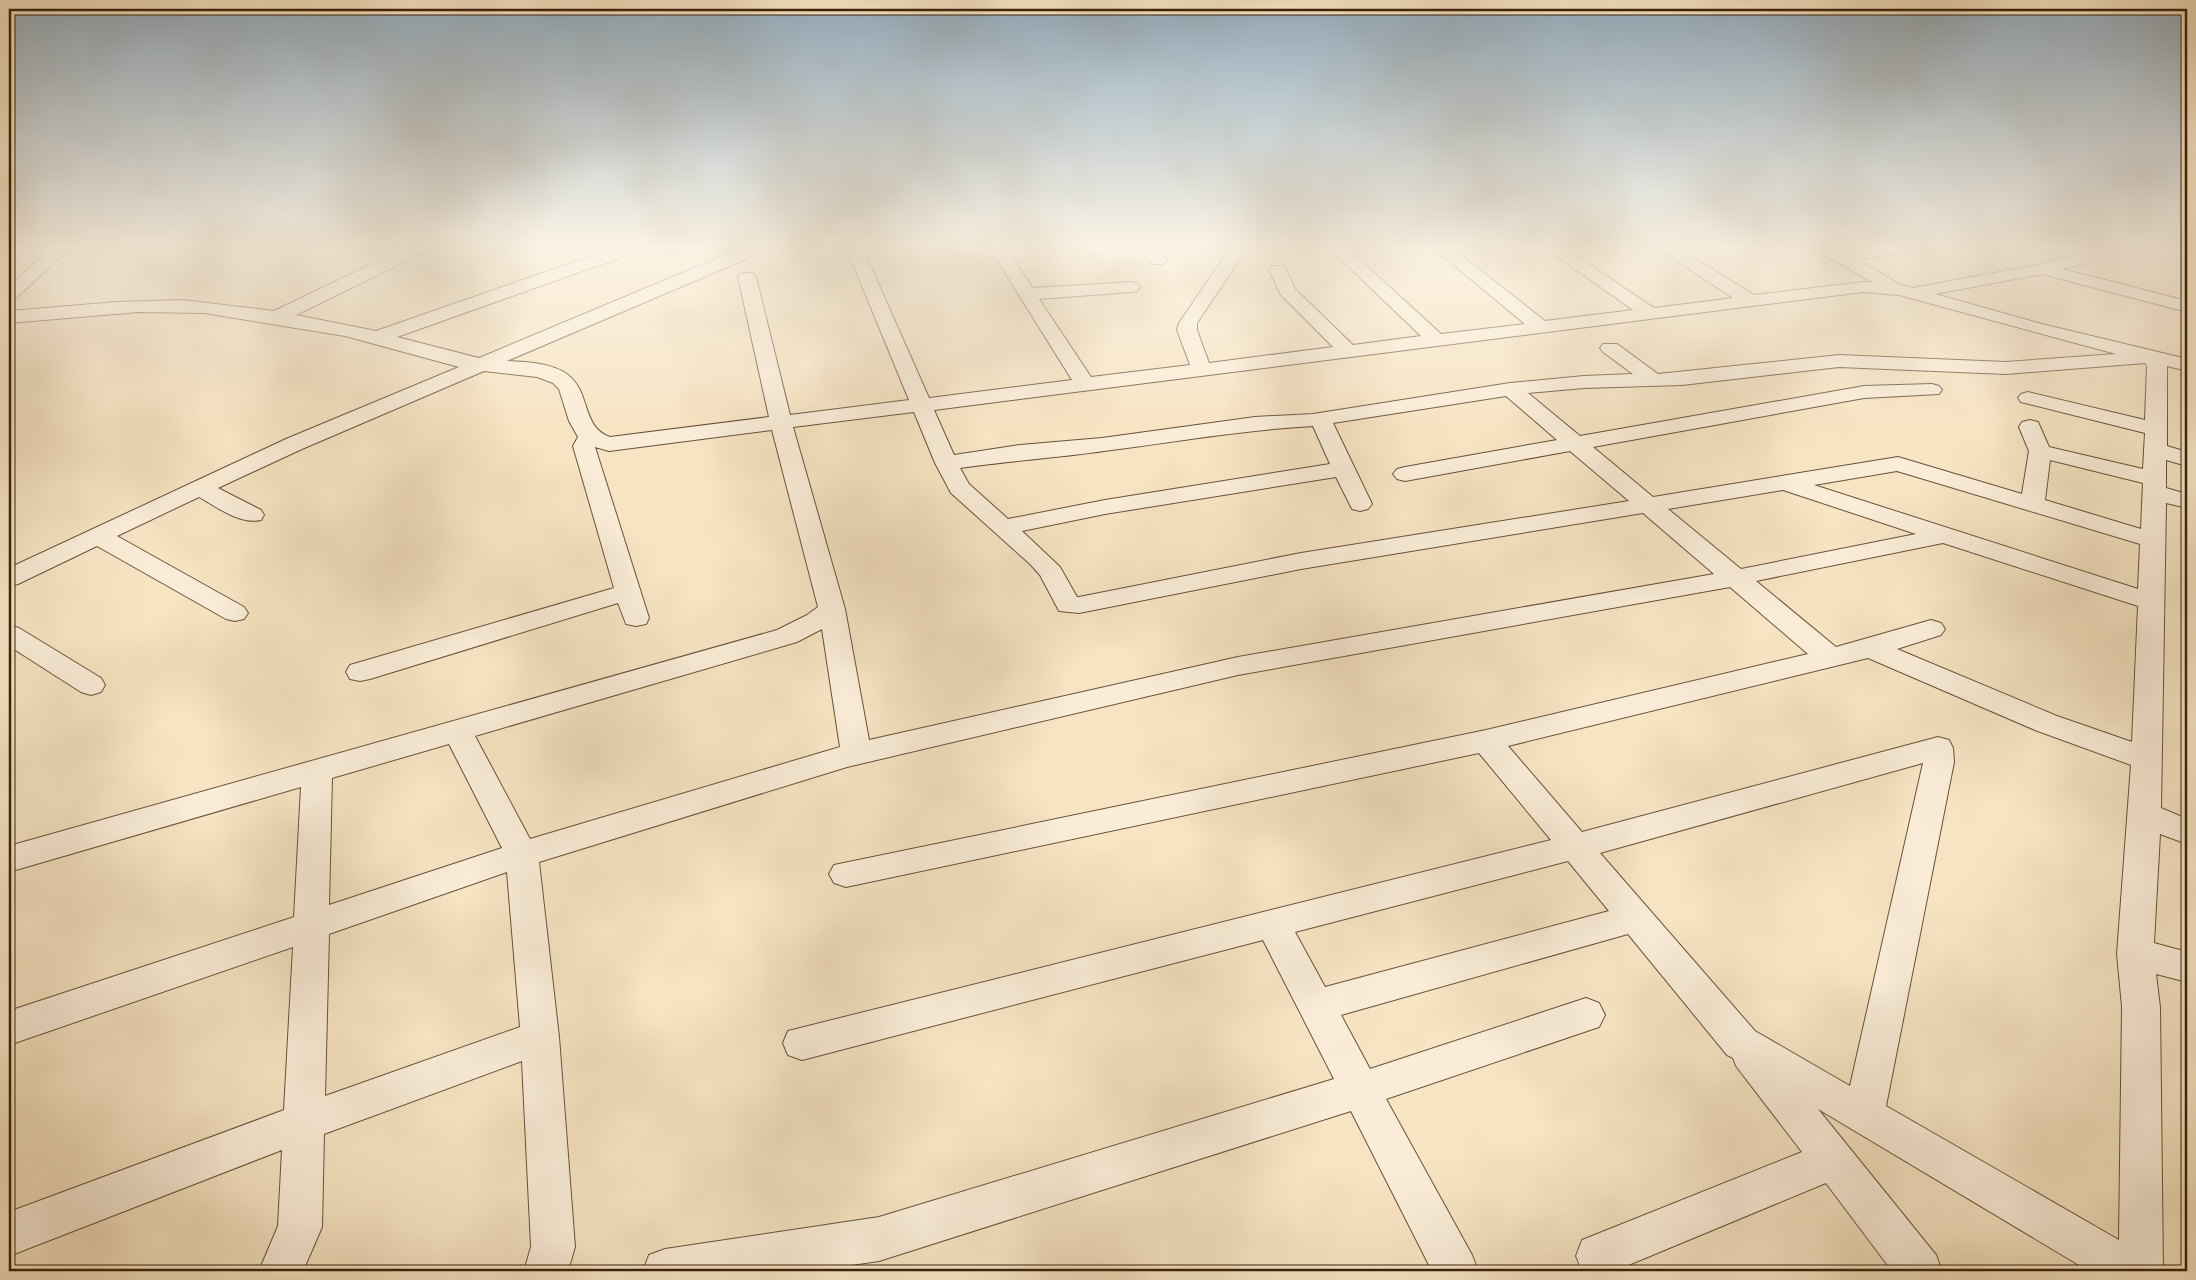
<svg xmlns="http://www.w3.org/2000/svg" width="2196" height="1280" font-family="'IM FELL Great Primer',serif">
  <rect width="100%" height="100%" fill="#f7e4c3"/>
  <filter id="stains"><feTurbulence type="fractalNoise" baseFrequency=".004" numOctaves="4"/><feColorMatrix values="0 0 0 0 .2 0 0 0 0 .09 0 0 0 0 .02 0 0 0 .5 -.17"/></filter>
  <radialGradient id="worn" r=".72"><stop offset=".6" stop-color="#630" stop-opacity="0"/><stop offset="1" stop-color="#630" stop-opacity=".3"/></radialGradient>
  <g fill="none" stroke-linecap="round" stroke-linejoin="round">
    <!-- minor casing -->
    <g stroke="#68523a" stroke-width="2">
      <g id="minor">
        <polygon points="53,247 71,247 15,299 9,300 9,286"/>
        <path d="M407,247H429L427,251L296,315L376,331L617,247H641L639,251L397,337L479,358L744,247H767L765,251L507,361C526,362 553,363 568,375C591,392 581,427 610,437L769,417L738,277L741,273H753L756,277L790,415L909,400L846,247H862L929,398L1072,380L989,247H1005L1033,288L1131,282L1137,283L1140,287L1137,291L1131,292L1039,299L1091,377L1190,365L1177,330L1179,323L1231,247H1248L1197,323V330L1209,363L1333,347L1281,295L1269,270L1272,266H1284L1295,289L1353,345L1421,336L1328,247H1346L1441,334L1525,324L1432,247H1451L1545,321L1633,310L1544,247H1563L1654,308L1733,298L1656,247H1676L1754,295L1863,282H1873L1816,251L1814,247H1835L1843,251L1874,247H1918L1916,251L1910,252L1858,260L1901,285L1913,288L2042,264L2105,247H2133L2131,251L2062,269L2187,301V312L2042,274L1935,294L2042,324L2187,359V371L2167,366V446L2187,452V466L2166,460V488L2187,494V508L2166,503L2161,808L2187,819V844L2160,834L2154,943L2187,952V982L2156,974L2160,1007L2163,1271H2089L1818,1109L1936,1255L1942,1271H1892L1826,1183L1614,1271H1582L1576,1256L1582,1240L1802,1152L1736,1066L1733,1058L1727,1055L1628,934L1341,1015L1370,1069L1586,998L1599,1003L1605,1015L1599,1027L1386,1099L1472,1255L1478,1271H1432L1351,1111L879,1261L810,1271H643L649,1255L665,1249L879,1217L1334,1079L1263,940L802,1060L788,1055L783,1043L788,1031L1551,840L1479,753L846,887L834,883L829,874L834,865L1486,730L1808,654L1730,587L1238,675L847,767L539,862L559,1037L575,1247L568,1271H524L531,1247L522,1061L324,1134L322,1227L303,1271H259L278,1226L282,1150L9,1256V1212L284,1110L293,947L9,1045V1011L294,917L301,787L9,872V846L777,630L807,615L818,607L772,430L609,451L595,447L649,618L646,624L636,626L626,624L618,603L370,679L360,681L350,679L346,672L350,665L614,588L573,446L578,437L569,421L559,389L553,383L537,377L484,371L302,449L218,488L261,510L264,515L261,520C240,525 217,507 199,497L117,536L244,607L248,613L244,619L235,621L226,619L97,546L18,584L9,586V568L286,439L459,367L345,336L204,313L139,312L9,323V311L117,302L182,300L274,311ZM1863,292L1899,295L2116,354L2006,362L1839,355L1658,374L1617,344H1603L1600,348L1603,352L1633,374L1584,376L1510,383L1313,414L1255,417L1102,438L1020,445L954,455L934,410ZM2145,363L2147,366L2145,420L2028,392L2021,394L2018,398L2021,402L2145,433L2143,469L2049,447L2038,422L2030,420L2022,422L2019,427L2029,451L2022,494L1898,457L1653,497L1593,447L1864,398L1939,394L1942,390L1939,386L1932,384L1864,386L1580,436L1528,393L1584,388L1682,385L1839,367L2006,374ZM1506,396L1557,440L1405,467L1397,469L1393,474L1397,479L1405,481L1570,451L1629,501L1301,553L1079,597H1077L1060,567L1022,531L1105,514L1336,477L1352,509L1360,511L1368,509L1372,504L1333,423ZM914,412L935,463L951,493L1030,564L1040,575L1059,611L1079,613L1301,569L1643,513L1714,574L1238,657L869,740L845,609L793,427ZM1313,426L1330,464L1105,500L1008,519L969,484L960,468C1008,461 1056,458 1104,451C1174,442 1242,430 1313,426ZM2050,460L2143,483L2141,529L2045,500ZM1897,471L2140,544L2138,589L1814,485ZM1783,490L1916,534L1741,569L1668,509ZM1943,543L2138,606L2132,742L2057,716L1897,649L1941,635L1945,629L1941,623L1931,620L1836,647L1756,581ZM822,629L840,747L530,839L475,736L797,642ZM1868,658L2035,730L2131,765L2117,954L2122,1007L2119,1240L1886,1106L1954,762L1953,748L1949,740L1938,737L1582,832L1508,746ZM449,744L502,848L329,905L332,778ZM1923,763L1850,1086L1755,1031L1600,853ZM1568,861L1609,911L1325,987L1295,932ZM507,872L520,1027L325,1096L329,934Z"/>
        <polygon points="1139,247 1156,247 1167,260 1164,264 1152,264"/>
        <polygon points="9,625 19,628 101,678 105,685 101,692 91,695 81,692 9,646"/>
      </g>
    </g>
    <!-- minor -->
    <use href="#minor" fill="#faedd8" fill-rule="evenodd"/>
  </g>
  <!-- sky -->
  <linearGradient id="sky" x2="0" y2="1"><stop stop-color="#94adc0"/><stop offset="0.58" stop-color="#fbf3e4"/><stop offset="1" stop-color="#fbf3e4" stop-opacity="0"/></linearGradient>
  <rect width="2196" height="426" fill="url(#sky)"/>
  <!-- margin -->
  <rect width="2196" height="1280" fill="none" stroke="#f7e4c3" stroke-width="30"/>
  <rect x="10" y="10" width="2176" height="1260" fill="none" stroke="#38220c" stroke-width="2.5"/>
  <rect x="15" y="15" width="2166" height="1250" fill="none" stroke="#38220c"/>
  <rect width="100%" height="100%" filter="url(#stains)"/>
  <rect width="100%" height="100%" fill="url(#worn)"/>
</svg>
